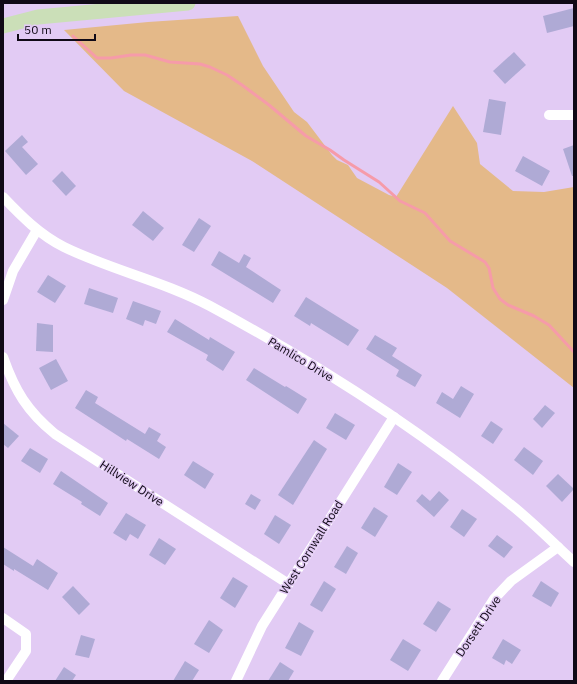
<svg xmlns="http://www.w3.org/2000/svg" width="577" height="684" font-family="'IBM Plex Sans',sans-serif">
  <rect width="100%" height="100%" fill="#e2cbf4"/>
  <!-- green -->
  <polygon fill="#e4b989" points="238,16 263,66 294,112 307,122 332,155 337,160 348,165 357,178 389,195 396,197 453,106 477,143 480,164 513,191 544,192 574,187 574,388 447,288 252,161 124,91 64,30 148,22"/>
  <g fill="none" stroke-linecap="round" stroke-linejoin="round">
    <!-- stream -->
    <polyline stroke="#f69ba9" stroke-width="3" points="73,36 97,58 111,58 131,55 145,55 170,62 200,64 210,67 227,75 242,85 269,105 306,136 330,150 344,160 379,182 400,201 425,213 450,241 485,262 489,268 493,288 500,299 508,305 534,316 549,325 574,352"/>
  </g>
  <!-- building -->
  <g fill="#afaad5">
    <polygon points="574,8 574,26 547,33 543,16"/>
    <polygon points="514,52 526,65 505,84 493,71"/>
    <polygon points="489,99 506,102 501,135 483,132"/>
    <polygon points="22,135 28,142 22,147 38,164 26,175 5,151"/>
    <polygon points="574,145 574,176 572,176 563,149"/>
    <polygon points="523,156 550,171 542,186 515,171"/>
    <polygon points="62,171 76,186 66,196 52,181"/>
    <polygon points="143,211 164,228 153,241 132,225"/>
    <polygon points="199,218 211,226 194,252 182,245"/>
    <polygon points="219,251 239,263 244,254 251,258 246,267 281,290 273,303 211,265"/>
    <polygon points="48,275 66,286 55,303 37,292"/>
    <polygon points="89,288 118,298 113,313 84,304"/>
    <polygon points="306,297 359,330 348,346 311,323 310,326 294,316"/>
    <polygon points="133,301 161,311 156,324 145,320 143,326 126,319"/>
    <polygon points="175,319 209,340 210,337 235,352 223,371 206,360 208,355 167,332"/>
    <polygon points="37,323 53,325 53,352 36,351"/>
    <polygon points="375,335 397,348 392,356 422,375 415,387 396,376 399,370 366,349"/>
    <polygon points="56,359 68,381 51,390 39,368"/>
    <polygon points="254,368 285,387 286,386 307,399 298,414 246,380"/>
    <polygon points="461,386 474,394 460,418 436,403 442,392 453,399"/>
    <polygon points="86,390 98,397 95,403 145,434 149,427 161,434 157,441 166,447 159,459 127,439 126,441 75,408"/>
    <polygon points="545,405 555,413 542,428 533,419"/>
    <polygon points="335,413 355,425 346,440 326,428"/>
    <polygon points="491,421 503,429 493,444 481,436"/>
    <polygon points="3,423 19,436 8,448 3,444"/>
    <polygon points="314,440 327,449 293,505 278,495"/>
    <polygon points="524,447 543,461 533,475 514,460"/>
    <polygon points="30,448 48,459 40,473 21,461"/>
    <polygon points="193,461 214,474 205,489 184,475"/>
    <polygon points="398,463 412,472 397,495 384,487"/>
    <polygon points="61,471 108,503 100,516 81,504 82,502 53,484"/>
    <polygon points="558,474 574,489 562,502 546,486"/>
    <polygon points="439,491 449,500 434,517 416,501 422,494 430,501"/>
    <polygon points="251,494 261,500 255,510 245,504"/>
    <polygon points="374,507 388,516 375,537 361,528"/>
    <polygon points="462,509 477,519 464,537 450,527"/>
    <polygon points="126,513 146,525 138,539 130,534 126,541 113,533"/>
    <polygon points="275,515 291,525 279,544 264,534"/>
    <polygon points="497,535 513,547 504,558 488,546"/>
    <polygon points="159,538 176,549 165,565 149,555"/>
    <polygon points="347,546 358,553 346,574 334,567"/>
    <polygon points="3,547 33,566 37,559 58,573 48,590 14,569 14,571 3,564"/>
    <polygon points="233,577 248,586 235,608 220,598"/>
    <polygon points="324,581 336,589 322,612 310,605"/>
    <polygon points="541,581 559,593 551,607 532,596"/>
    <polygon points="73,586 90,604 79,615 62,597"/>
    <polygon points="438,601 451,609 436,632 423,624"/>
    <polygon points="209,620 223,630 209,653 194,644"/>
    <polygon points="299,622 314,631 301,656 285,648"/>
    <polygon points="81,635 95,639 89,658 75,655"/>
    <polygon points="403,639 421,650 408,671 390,660"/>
    <polygon points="503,639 521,650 512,664 506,660 504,665 492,658"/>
    <polygon points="185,661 199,670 192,681 173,681"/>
    <polygon points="280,662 294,671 288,681 268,681"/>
    <polygon points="64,667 76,675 72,681 55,681"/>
  </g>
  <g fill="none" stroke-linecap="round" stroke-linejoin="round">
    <!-- street -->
    <g stroke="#fff" stroke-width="10">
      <polyline points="549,115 574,115"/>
      <path d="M3,197C21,216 40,235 64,247C111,270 163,281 210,306C316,363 418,428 510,504C533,522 553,543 574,562"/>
      <polyline points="3,300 13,271 37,230"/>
      <path d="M3,357C15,391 27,411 55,434L287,583"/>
      <polyline points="3,618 26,634 26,651 6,681"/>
      <polyline points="236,681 262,626 394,417"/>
      <polyline points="442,681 494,599 511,581 558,547"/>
    </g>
    <!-- primary -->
    <polyline stroke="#cbdfb8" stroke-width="15" points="3,26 38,17 188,3"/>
  </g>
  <g text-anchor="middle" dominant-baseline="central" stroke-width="3" stroke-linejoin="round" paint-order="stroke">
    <!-- street labels -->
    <g font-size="12" fill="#100916" stroke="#e2cbf4">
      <text transform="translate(301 359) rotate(31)">Pamlico Drive</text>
      <text transform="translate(132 483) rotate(33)">Hillview Drive</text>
      <text transform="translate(311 547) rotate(-58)">West Cornwall Road</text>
      <text transform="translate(478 626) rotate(-56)">Dorsett Drive</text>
    </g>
  </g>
  <!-- border -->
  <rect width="577" height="684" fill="none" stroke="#100916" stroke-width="8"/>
  <!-- scale -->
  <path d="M18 34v6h77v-6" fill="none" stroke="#100916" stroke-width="2"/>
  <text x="24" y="34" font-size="12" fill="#100916" stroke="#e2cbf4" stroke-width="3" paint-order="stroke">50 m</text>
</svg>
